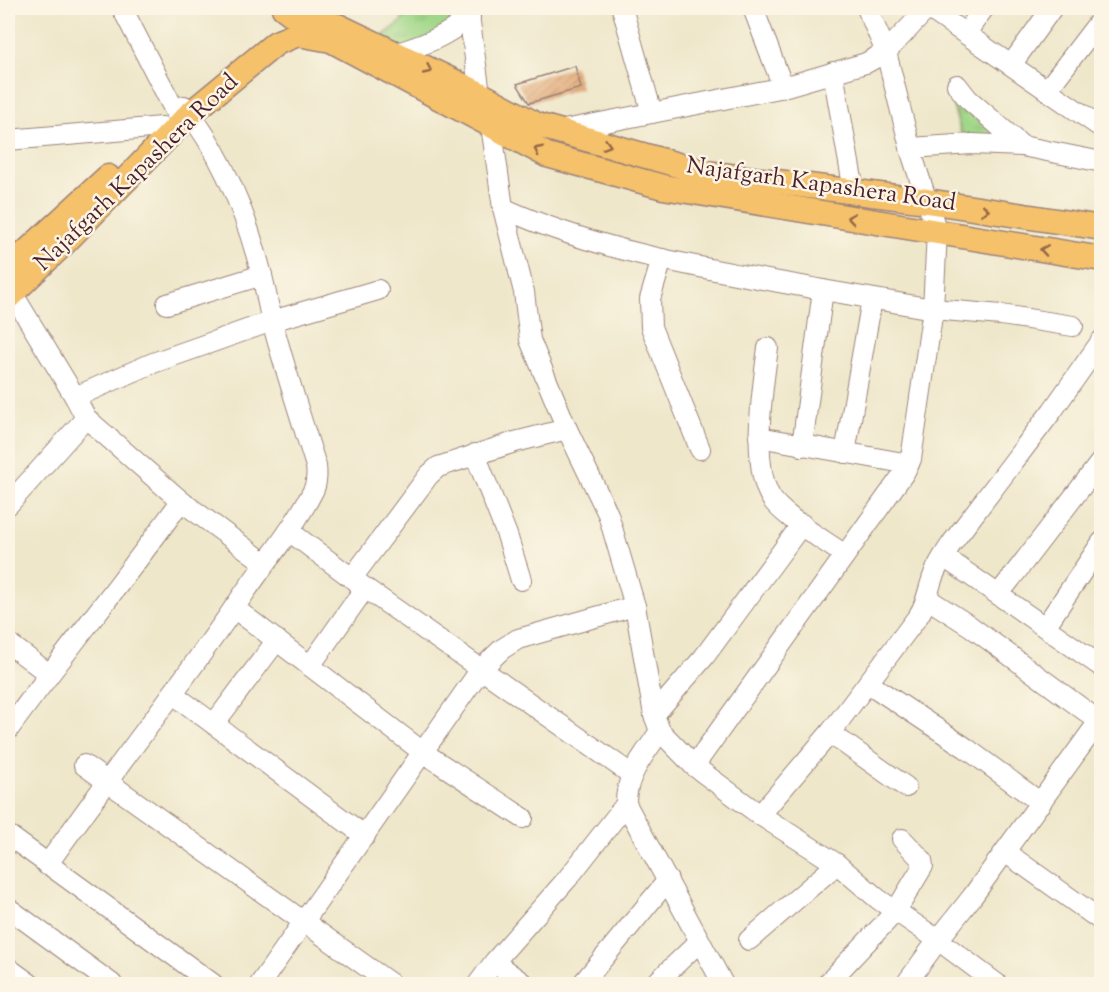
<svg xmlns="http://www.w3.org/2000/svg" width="1109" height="992" font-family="'Sorts Mill Goudy',serif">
  <defs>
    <pattern id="park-tufts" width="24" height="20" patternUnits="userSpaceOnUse" patternTransform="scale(1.5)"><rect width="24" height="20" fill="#a1d788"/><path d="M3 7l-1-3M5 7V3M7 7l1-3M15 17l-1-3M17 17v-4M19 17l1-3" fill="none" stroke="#8cb876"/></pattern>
    <pattern id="building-hatch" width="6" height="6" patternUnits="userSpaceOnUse" patternTransform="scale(1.5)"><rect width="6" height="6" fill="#e1a26a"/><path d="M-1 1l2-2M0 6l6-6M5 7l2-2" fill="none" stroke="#b88357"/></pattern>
  </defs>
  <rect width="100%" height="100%" fill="#fcf5e5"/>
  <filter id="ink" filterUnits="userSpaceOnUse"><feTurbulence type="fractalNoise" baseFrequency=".0167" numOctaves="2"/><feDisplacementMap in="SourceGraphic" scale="12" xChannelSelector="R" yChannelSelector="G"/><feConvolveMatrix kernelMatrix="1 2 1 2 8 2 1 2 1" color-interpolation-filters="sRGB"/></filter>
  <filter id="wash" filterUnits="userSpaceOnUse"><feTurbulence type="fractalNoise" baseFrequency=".008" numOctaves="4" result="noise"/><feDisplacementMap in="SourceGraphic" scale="24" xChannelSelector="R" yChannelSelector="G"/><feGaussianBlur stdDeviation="1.35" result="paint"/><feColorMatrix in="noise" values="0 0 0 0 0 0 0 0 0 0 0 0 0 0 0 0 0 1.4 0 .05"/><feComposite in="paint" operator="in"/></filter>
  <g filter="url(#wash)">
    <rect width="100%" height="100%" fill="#eee7ca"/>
    <!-- park -->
    <g fill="url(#park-tufts)" stroke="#767b5a" stroke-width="1.5">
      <polygon points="405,8 467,8 468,17 400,52 377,40 400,23 409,10"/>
      <polygon points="951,99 1012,145 964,142"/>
    </g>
    <g id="blocks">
      <!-- building -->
      <polygon fill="url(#building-hatch)" points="575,66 581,88 529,103 517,84"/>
    </g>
  </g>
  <g filter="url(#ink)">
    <use href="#blocks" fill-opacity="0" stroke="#9c837a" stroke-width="1.5"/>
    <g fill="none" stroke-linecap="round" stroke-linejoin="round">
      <!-- minor casing -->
      <g stroke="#9c837a" stroke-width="22">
        <g id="minor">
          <polyline points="122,8 176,113"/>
          <polyline points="468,8 480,94"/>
          <polyline points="622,8 652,113"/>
          <polyline points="753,8 783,87"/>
          <polyline points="966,33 984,8"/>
          <path d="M394,54C424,45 445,37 470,17"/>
          <polyline points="1011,65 1052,8"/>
          <polyline points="833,72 854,191"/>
          <polyline points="957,85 968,99 1022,146"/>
          <polyline points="1047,90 1102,18"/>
          <polyline points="491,125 503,208 524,292 530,340 567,429 608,514 635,606 654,715 660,731 694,766 760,815 837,864 878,899 938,940 997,984"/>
          <polyline points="559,131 780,88 866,63 886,52 928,8 1102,128"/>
          <polyline points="8,140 162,127"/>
          <polyline points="910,148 972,144 1022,146 1102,162"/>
          <path d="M503,208C604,254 715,270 823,290"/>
          <polyline points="662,259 650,299 651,327 700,449"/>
          <polyline points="8,286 75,397 86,418 181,501 265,563"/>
          <polyline points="167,304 262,275"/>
          <path d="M768,348C763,385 749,472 774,502C789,520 825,541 845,555"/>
          <polyline points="75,397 153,363 272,321 378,290"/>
          <polyline points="759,437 909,464"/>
          <polyline points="802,446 823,290 933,309 1001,315 1073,326"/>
          <polyline points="845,453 872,299"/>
          <polyline points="475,454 507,535 521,580"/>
          <polyline points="8,505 86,418"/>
          <polyline points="289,531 365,588 631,774"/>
          <polyline points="944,557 1102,667"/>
          <polyline points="352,578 429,475 438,467 515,442 567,429"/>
          <polyline points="999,594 1102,460"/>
          <polyline points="928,599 970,626 1099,721"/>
          <polyline points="234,608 424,753 523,818"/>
          <polyline points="1045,627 1102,542"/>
          <polyline points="8,643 49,674"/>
          <polyline points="310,666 365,588"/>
          <polyline points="868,683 966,748 1041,803"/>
          <polyline points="173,694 365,836"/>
          <polyline points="654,715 704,657 802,524"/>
          <polyline points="214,724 277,640"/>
          <path d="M8,730C64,653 125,579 181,501"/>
          <path d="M660,731C645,754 625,776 626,804L723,984"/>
          <polyline points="830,733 906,787"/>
          <polyline points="84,765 391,984"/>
          <polyline points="694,766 904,473 911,459 933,309 937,232 912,155 886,52 867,8"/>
          <path d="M760,815L830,733L919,615C926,604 927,595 931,583C935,568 944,555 952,543L1052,411L1102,340"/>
          <polyline points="8,835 213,984"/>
          <polyline points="1005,852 1102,921"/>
          <path d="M47,865C111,774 180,687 243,595C267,560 295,527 314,489C317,481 317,474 316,466C301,418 285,370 272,321C268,306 266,291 262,276C247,216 223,155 184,106"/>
          <polyline points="8,908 112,984"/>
          <polyline points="749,940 837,864"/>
          <polyline points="495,963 524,984"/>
          <polyline points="8,968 30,984"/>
          <polyline points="260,984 481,669 502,649 518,639 635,606"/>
          <polyline points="478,984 495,961 568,878 626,804"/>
          <polyline points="582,984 668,880"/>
          <polyline points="655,984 700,941"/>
          <polyline points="827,984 896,911 923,866 922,860 902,839"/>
          <polyline points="906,984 938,940 972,897 1102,717"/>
        </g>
      </g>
      <!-- major casing -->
      <g stroke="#9c837a" stroke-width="27">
        <g id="major">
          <polyline points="284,8 296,17 338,26 480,94 537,125 706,173 927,201 1102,228"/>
          <polyline points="8,269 108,177"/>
          <polyline points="8,297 63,244 190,114 276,43 298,34 331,40 547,155 663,187 1102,259"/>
        </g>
      </g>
      <!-- minor -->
      <use href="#minor" stroke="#fff" stroke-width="20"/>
      <!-- major -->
      <use href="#major" stroke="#f5c16b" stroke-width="24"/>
    </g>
    <!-- one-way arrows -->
    <defs><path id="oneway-chevron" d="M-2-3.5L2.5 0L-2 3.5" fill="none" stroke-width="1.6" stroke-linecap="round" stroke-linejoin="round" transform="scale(1.5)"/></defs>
    <g stroke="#976848">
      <use href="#oneway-chevron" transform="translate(428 70) rotate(25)"/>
      <use href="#oneway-chevron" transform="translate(607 145) rotate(16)"/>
      <use href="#oneway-chevron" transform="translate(538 150) rotate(-152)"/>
      <use href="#oneway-chevron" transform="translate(985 210) rotate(9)"/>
      <use href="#oneway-chevron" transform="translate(851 218) rotate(-171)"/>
      <use href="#oneway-chevron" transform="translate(1044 250) rotate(-171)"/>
    </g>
  </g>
  <g text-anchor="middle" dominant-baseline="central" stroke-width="5" stroke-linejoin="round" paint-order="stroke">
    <!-- street labels -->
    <g font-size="24" fill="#4a1f2b" stroke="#fcf5e5">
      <text transform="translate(137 173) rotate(-44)">Najafgarh Kapashera Road</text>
      <text transform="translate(821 185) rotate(8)">Najafgarh Kapashera Road</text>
    </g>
  </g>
  <!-- margin -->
  <rect width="1109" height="992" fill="none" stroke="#fcf5e5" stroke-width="30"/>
</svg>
